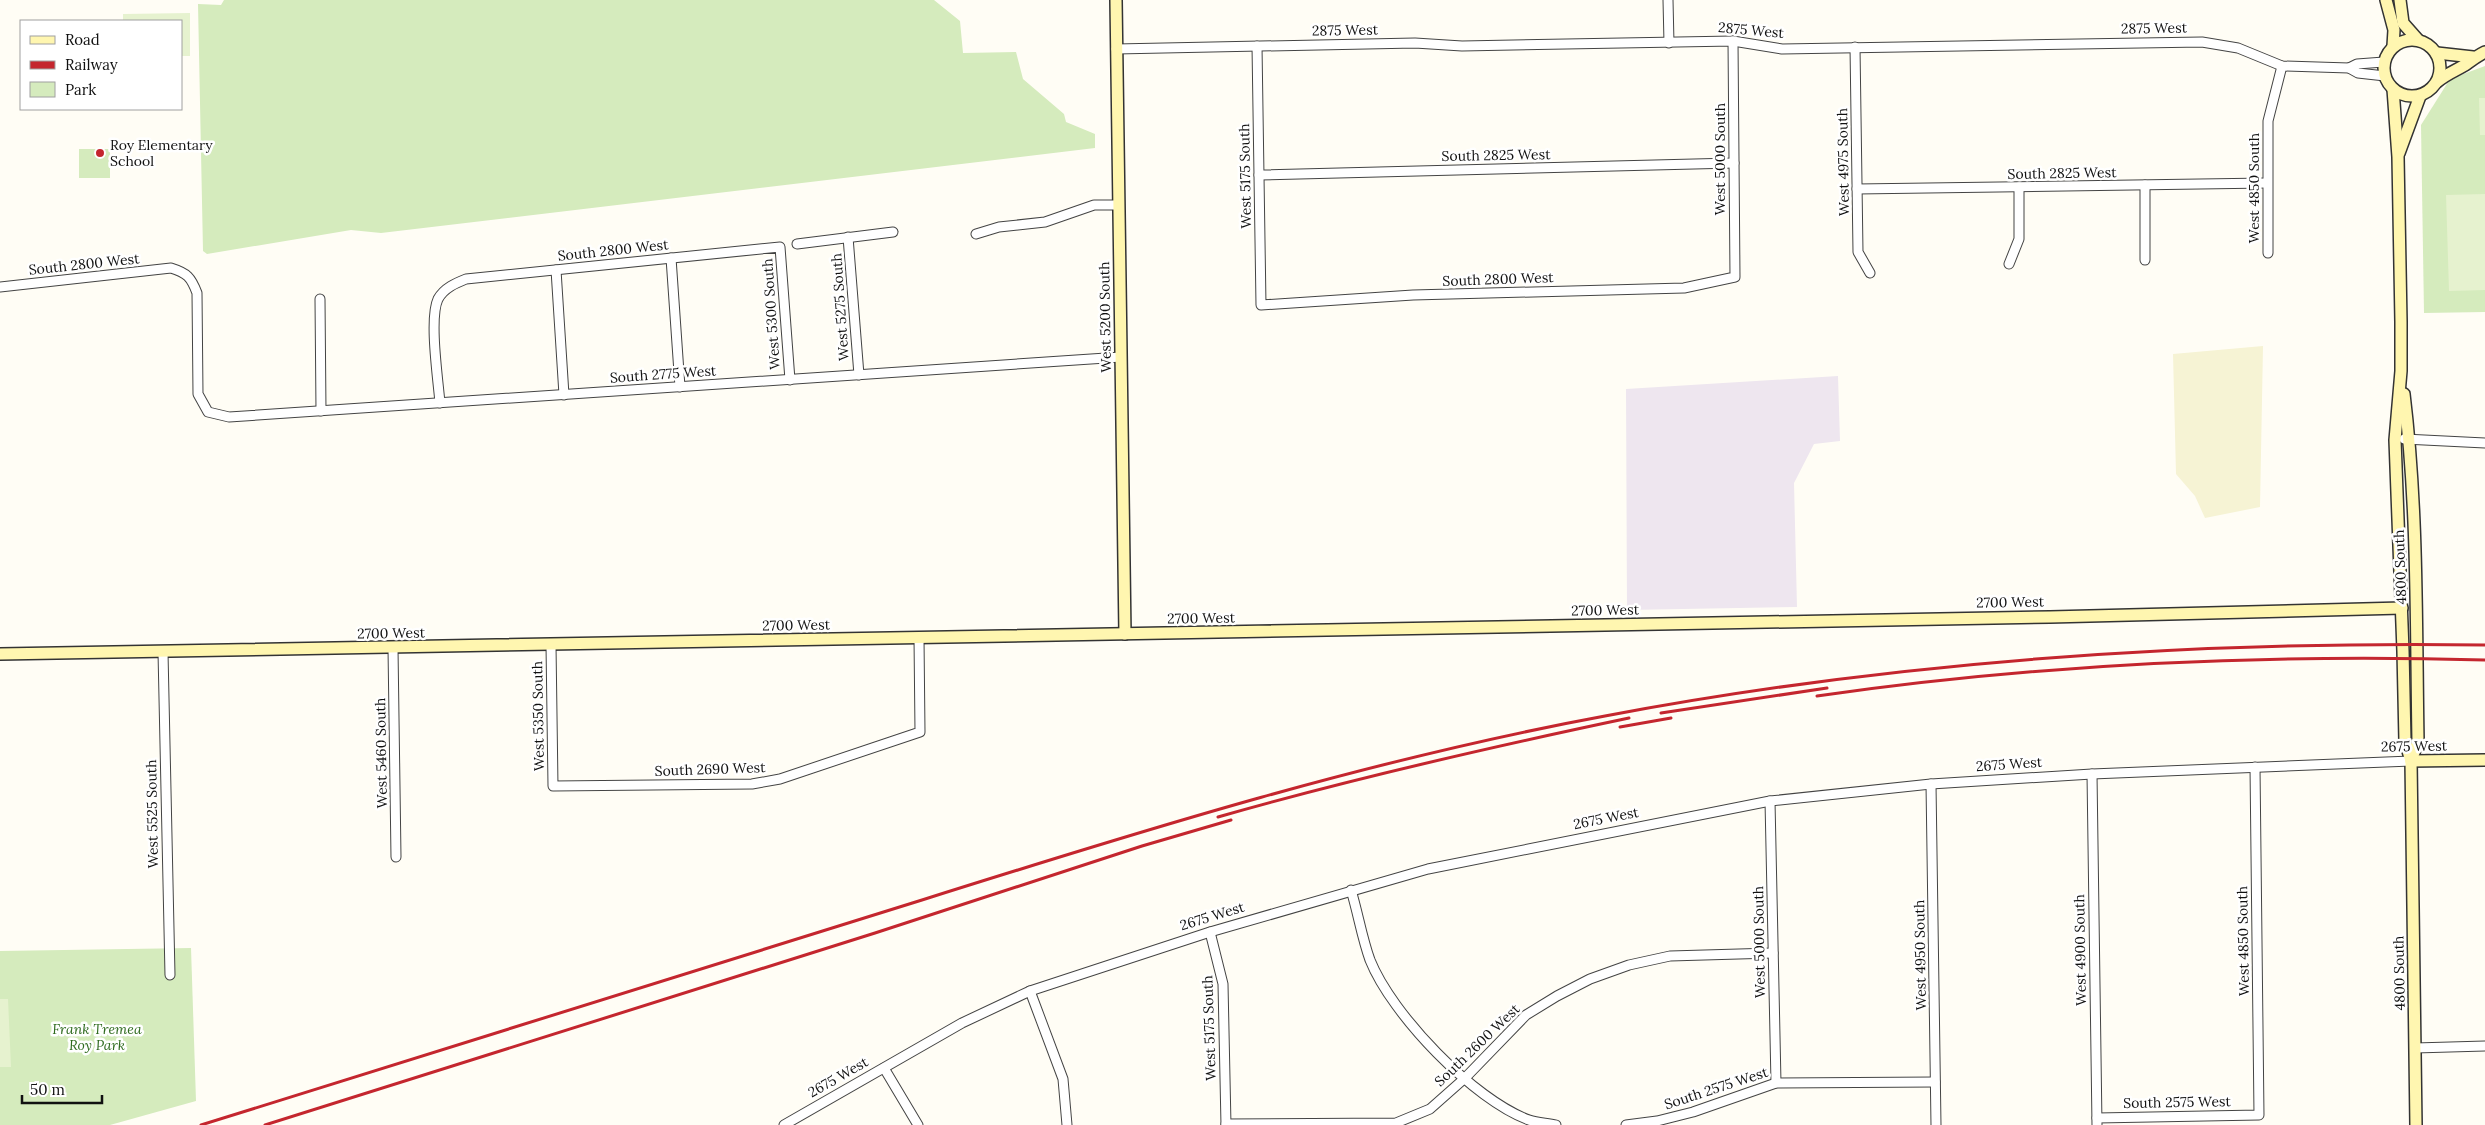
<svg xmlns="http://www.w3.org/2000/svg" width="2485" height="1125" font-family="Lora,serif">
  <rect width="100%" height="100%" fill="#fffdf5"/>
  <!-- industrial -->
  <polygon fill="#eee6ef" points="1838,376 1840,441 1814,444 1794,483 1797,607 1627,610 1626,389"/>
  <!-- farmland -->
  <polygon fill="#f6f3d4" points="2263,346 2260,507 2205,518 2195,496 2176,474 2173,354"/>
  <!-- green -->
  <g fill="#d5ebbd">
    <polygon points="224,0 934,0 960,21 963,53 1016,52 1023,79 1064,114 1066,122 1095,134 1095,148 381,233 351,230 207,254 203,251 198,4 221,5"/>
    <polygon points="2485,66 2485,312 2424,313 2421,125 2450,79"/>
    <rect x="79" y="149" width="31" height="29"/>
    <polygon points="191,948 196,1101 110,1125 0,1125 0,951"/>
  </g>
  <!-- pitch -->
  <g fill="#e6f2cf">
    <polygon points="190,13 190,56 181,56 181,21 123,21 123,14"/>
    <polygon points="2479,98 2485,98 2485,135 2480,135"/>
    <polygon points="2485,194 2485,290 2449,291 2446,195"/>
    <polygon points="0,999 8,999 11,1067 0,1067"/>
  </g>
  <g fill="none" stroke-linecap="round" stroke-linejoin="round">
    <!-- street casing -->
    <g stroke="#444" stroke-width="11">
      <g id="street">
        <polyline points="1668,0 1669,43"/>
        <polyline points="1257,46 1261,305 1413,295 1684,288 1735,277 1733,41"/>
        <polyline points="1855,47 1858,252 1870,273"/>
        <polyline points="1116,49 1415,43 1462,46 1733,41 1782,49 2202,42 2238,48 2282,66 2349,68 2358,73 2385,76"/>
        <polyline points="2349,68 2357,64 2384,62"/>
        <polyline points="1259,175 1734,163"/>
        <polyline points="2145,185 2145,260"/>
        <polyline points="1857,189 2267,183"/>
        <polyline points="976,234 999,227 1045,222 1094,205 1119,205"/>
        <polyline points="848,237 859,375"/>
        <polyline points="797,244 893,232"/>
        <polyline points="2268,253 2268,121 2282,66"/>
        <polyline points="671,258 680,387"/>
        <polyline points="2009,264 2019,239 2019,187"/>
        <polyline points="556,270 564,395"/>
        <path d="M0,287L171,268C187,273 191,277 197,293L198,394L208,412L229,417L1121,357"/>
        <polyline points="320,299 321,411"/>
        <path d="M440,403C438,379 429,318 438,299C444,288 456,283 466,279L780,247L790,380"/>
        <polyline points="2404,439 2485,443"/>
        <polyline points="551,645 553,786 752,784 780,779 920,732 919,638"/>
        <polyline points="393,648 396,857"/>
        <polyline points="163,652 170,975"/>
        <polyline points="2092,774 2097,1125"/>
        <polyline points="1931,784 1936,1125"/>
        <polyline points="1770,801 1776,1083"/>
        <path d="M1351,890C1358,913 1362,938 1370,960C1392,1015 1474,1100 1529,1120C1537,1123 1547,1123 1556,1125"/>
        <polyline points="1210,932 1223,984 1226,1125"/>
        <polyline points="1030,991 1063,1079 1067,1125"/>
        <polyline points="2415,1048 2485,1046"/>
        <polyline points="884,1068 918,1125"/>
        <polyline points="2097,1118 2259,1115 2255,767"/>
        <polyline points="1226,1124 1396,1123 1430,1109 1465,1078 1526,1015 1557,996 1590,979 1629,965 1670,956 1773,953"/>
        <polyline points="784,1125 962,1023 1030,991 1210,932 1428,869 1770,801 1931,784 2092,774 2411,761"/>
        <polyline points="1626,1125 1657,1121 1693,1112 1776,1083 1935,1082"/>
      </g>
    </g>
    <!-- secondary casing -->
    <g stroke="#333" stroke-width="14">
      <g id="secondary">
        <polyline points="1116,0 1125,634"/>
        <polyline points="2386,0 2394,30 2393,46"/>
        <polyline points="2400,0 2403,23 2418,40"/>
        <circle cx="2412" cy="68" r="28"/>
        <polyline points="2437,53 2473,57"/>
        <path d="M2437,82C2446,74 2455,71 2465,65C2472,60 2477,56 2485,52"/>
        <polyline points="2393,89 2398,157 2401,322 2401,371 2395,440 2403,651 2405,741 2411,761 2416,1125"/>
        <polyline points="2399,153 2420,96"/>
        <path d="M2404,394C2418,509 2416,625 2418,741L2411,761"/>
        <polyline points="0,654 2050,617 2402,608"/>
        <polyline points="2411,761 2485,760"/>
      </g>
    </g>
    <!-- street -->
    <use href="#street" stroke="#fff" stroke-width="9"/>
    <!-- secondary -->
    <use href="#secondary" stroke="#fff6b0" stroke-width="11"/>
    <!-- rail -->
    <g stroke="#c4262e" stroke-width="3">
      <path d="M1817,696C2038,664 2262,654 2485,660"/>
      <polyline points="1661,713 1827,688"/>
      <polyline points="1620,727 1671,718"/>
      <path d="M1218,817C1354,778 1491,747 1629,718"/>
      <path d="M201,1125C442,1050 682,975 922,900C1147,829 1372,759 1605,716C1895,661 2190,641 2485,645"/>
      <polyline points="265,1125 875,933 1142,846 1231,820"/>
    </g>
  </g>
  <!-- markers -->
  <circle fill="#c4262e" stroke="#fff" stroke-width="2" cx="100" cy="153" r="5"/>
  <g text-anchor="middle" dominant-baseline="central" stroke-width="5" stroke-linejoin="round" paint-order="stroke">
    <!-- street labels -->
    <g font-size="14" fill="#111" stroke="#fff">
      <text transform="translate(2154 28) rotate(-1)">2875 West</text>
      <text transform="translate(1345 30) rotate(-1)">2875 West</text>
      <text transform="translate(1751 30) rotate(5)">2875 West</text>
      <text transform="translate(1496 155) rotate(-1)">South 2825 West</text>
      <text transform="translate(1720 159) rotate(-90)">West 5000 South</text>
      <text transform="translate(1843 162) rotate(-91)">West 4975 South</text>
      <text transform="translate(2062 173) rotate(-1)">South 2825 West</text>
      <text transform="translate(1245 176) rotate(-91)">West 5175 South</text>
      <text transform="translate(2254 188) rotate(-90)">West 4850 South</text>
      <text transform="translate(613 250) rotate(-6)">South 2800 West</text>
      <text transform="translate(84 264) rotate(-6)">South 2800 West</text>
      <text transform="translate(1498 279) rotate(-2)">South 2800 West</text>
      <text transform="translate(840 307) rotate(-94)">West 5275 South</text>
      <text transform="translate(771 314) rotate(-94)">West 5300 South</text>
      <text transform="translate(1105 317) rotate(-91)">West 5200 South</text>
      <text transform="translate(663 374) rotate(-4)">South 2775 West</text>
      <text transform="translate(2400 567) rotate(-92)">4800 South</text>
      <text transform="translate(2010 602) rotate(-1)">2700 West</text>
      <text transform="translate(1605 610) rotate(-1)">2700 West</text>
      <text transform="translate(1201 618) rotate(-1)">2700 West</text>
      <text transform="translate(796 625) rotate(-1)">2700 West</text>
      <text transform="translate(391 633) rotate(-1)">2700 West</text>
      <text transform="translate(538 716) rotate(-91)">West 5350 South</text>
      <text transform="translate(2414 746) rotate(-1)">2675 West</text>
      <text transform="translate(381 753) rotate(-91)">West 5460 South</text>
      <text transform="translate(2009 764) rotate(-4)">2675 West</text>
      <text transform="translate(710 769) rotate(-2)">South 2690 West</text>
      <text transform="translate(152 814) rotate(-91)">West 5525 South</text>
      <text transform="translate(1606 818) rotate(-11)">2675 West</text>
      <text transform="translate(1212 916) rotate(-17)">2675 West</text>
      <text transform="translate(2243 941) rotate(-91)">West 4850 South</text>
      <text transform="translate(1759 942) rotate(-91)">West 5000 South</text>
      <text transform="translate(2080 950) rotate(-91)">West 4900 South</text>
      <text transform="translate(1920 955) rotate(-91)">West 4950 South</text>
      <text transform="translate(2399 973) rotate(-91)">4800 South</text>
      <text transform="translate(1209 1028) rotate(-92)">West 5175 South</text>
      <text transform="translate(1477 1045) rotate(-44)">South 2600 West</text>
      <text transform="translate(838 1077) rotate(-30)">2675 West</text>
      <text transform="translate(1716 1088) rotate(-18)">South 2575 West</text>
      <text transform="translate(2177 1102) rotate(-1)">South 2575 West</text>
    </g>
    <!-- poi labels -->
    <g font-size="14" fill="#111" stroke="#fff" text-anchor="start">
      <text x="110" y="145">Roy Elementary<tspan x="110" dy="16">School</tspan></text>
    </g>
    <!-- park labels -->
    <g font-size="14" font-style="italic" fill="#2f6b1f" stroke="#fff">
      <text x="97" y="1029">Frank Tremea<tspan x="97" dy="16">Roy Park</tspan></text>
    </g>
  </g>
  <!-- legend -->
  <rect x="20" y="20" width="162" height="90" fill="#ffffff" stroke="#a0a0a0"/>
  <rect x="30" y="36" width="25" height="8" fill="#fff6b0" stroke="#a0a0a0"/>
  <text x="65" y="45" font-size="15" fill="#111111">Road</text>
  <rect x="30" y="61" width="25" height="8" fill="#c4262e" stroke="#a0a0a0"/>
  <text x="65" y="70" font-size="15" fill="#111111">Railway</text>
  <rect x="30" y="82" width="25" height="15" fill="#d5ebbd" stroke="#a0a0a0"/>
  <text x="65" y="95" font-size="15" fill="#111111">Park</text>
  <!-- scale -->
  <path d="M22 1095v8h80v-8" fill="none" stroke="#111111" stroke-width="2.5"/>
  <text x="30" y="1095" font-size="15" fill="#111111" stroke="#ffffff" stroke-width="4" paint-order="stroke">50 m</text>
</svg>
